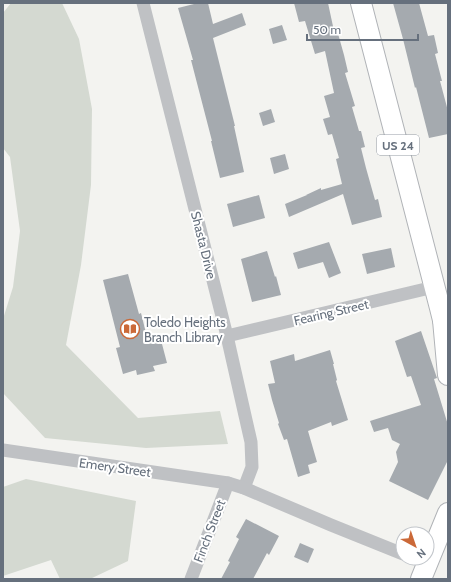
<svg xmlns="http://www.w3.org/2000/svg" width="451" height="582" font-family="Cabin,sans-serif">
  <rect width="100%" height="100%" fill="#f3f3f0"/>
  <!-- green -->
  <g fill="#d4d9d1">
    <polygon points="11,3 62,3 79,39 92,109 91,185 81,265 66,345 138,418 220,411 228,444 146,448 45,438 3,393 3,319 13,287 20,231 10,157 3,148 3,13"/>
    <polygon points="26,479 136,501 128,561 90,579 60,579 51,560 3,576 3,487"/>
  </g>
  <!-- building -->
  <g fill="#a5aaaf">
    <polygon points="198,3 208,3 213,24 242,13 246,25 213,38 235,126 234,126 244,172 220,178 211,141 212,141 191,60 193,60 178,8"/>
    <polygon points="294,3 328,3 334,31 337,30 344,55 348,72 345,73 355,106 352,107 359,131 361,131 365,147 361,148 366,168 375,200 378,199 382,217 352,225 343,194 289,217 285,204 307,195 306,195 321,188 321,190 342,184 336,159 339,158 332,134 328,135 323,119 330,117 324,96 334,93 325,51 315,54 305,21 299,22"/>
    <polygon points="393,3 419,3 428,36 434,35 438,53 435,54 442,81 440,81 448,111 448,134 429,138 416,87 415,88 403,39"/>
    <polygon points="282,25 287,40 273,44 269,29"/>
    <polygon points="271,109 275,122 263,126 259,113"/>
    <polygon points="285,154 289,169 274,174 270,158"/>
    <polygon points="259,195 265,218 233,227 227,204"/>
    <polygon points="329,242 341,273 329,278 323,262 298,269 293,253"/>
    <polygon points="391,248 395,267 367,274 362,254"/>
    <polygon points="267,251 275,277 276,276 281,295 252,302 241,259"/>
    <polygon points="128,274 139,314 141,313 147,337 156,335 158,343 162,344 167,363 153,366 155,371 137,375 136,370 123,374 116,348 120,347 103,280"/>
    <polygon points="421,331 437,378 434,379 448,425 448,460 428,500 389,481 398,462 396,452 400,444 392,440 388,428 374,432 370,421 421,405 411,376 407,377 395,341"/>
    <polygon points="330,350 334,364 333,364 337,380 336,381 348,420 332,426 331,422 308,431 317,462 308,465 310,473 298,477 287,439 284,440 278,424 279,423 272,400 268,384 275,383 270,361 294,354 295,361"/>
    <polygon points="246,519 279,536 269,555 267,553 253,579 221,579 230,562 228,561 239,539 236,537"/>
    <polygon points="300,543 314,549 308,563 294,557"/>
  </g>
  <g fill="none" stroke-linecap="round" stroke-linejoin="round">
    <!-- primary casing -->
    <g stroke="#b0b3b7" stroke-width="22">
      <g id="primary">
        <polyline points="361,3 440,308 443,320 448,332"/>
        <polyline points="443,320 448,375"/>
        <polyline points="421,579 448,513"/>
      </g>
    </g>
    <!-- minor -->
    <g stroke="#bfc1c4" stroke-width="13">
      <polyline points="143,3 227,336 251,442 252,467 244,488"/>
      <polyline points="227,336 434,287"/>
      <polyline points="3,450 228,483 244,488 331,525 403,554"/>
      <polyline points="414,558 427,563"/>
      <polyline points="191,579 228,483"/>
    </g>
    <!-- primary -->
    <use href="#primary" stroke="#fff" stroke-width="20"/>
  </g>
  <!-- icons -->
  <defs>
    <g id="library-ring" transform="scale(1)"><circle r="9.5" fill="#fff" stroke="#cb6938" stroke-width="1.5"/><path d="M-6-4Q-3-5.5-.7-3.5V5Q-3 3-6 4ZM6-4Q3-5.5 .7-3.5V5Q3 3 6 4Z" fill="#cb6938"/></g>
  </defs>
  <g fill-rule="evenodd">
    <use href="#library-ring" x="130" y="329"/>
  </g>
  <g text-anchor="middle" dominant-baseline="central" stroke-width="4" stroke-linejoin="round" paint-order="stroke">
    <!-- shield labels -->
    <rect fill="#fff" stroke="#949ba4" stroke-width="1" x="377" y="135" width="42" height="20" rx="3"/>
    <g font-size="12" font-weight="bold" fill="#66707d">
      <text x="398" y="145">US 24</text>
    </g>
    <!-- street labels -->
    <g font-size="13" fill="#66707d" stroke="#fff">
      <text transform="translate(204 245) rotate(76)">Shasta Drive</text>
      <text transform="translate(331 312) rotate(-13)">Fearing Street</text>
      <text transform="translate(115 467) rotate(8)">Emery Street</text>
      <text transform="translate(209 531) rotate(-69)">Finch Street</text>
    </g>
    <!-- poi labels -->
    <g font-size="13" fill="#66707d" stroke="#fff" text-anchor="start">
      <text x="144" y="322">Toledo Heights<tspan x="144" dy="15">Branch Library</tspan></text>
    </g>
  </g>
  <!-- border -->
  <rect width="451" height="582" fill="none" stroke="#66707d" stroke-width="8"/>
  <!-- north arrow -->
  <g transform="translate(415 546) rotate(140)"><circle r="19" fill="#ffffff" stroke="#c2c6cb"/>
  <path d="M0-3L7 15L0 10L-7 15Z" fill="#cb6938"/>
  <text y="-6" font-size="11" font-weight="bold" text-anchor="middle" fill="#66707d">N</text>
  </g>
  <!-- scale -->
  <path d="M307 34v6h111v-6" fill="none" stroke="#66707d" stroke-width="2"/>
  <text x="313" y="34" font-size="12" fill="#66707d" stroke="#ffffff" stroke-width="3" paint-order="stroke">50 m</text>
</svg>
